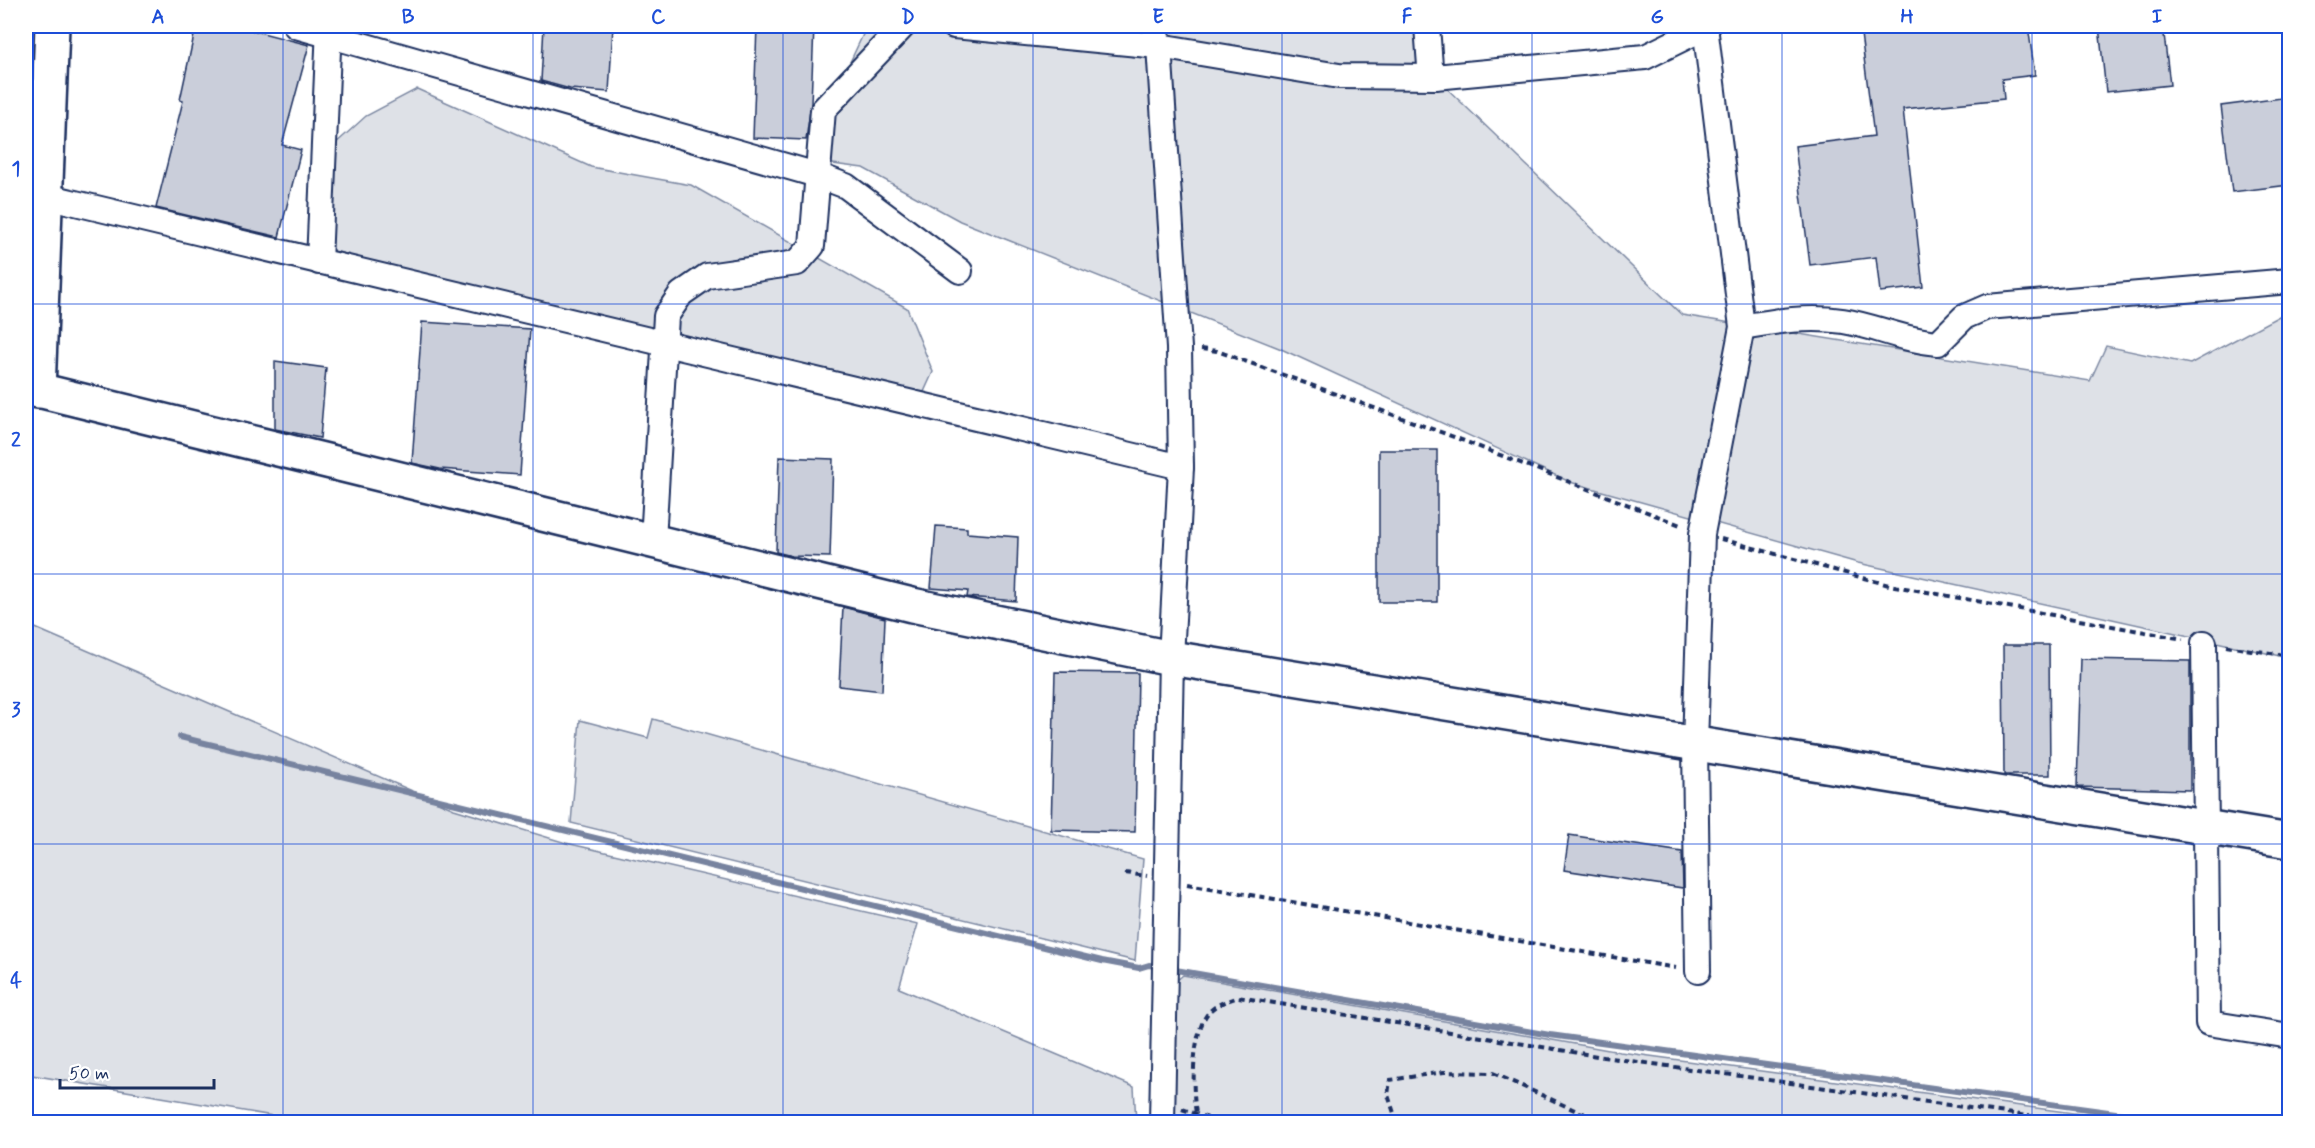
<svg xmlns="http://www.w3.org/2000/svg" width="2315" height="1148" font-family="Mynerve,sans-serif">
  <rect width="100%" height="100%" fill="#fff"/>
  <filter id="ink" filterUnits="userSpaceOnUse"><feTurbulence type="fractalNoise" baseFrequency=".0167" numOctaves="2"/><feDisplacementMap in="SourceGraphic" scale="12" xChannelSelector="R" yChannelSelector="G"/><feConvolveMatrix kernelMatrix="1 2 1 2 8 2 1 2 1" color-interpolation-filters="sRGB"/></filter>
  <g filter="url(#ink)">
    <!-- green -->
    <g fill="#dee1e7" stroke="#7c88a2" stroke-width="1.5">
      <polygon points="867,26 940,26 1149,55 1162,26 1429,26 1435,77 1682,315 2090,381 2106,346 2190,364 2281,315 2289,315 2289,658 1858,563 1570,482 1279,348 960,221 863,168 818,162 820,126"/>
      <polygon points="1005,26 1145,26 1149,45"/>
      <polygon points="417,89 591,167 691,185 907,308 933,372 918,405 324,252 323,155 366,116"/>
      <polygon points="26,624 454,809 566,843 918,924 899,988 1134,1087 1136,1122 308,1122 26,1074"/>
      <polygon points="653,719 1143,859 1135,961 571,823 580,720 648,738"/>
      <polygon points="1183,975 1620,1052 2140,1122 1170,1122 1174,983"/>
    </g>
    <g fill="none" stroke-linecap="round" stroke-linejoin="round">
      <!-- stream -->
      <g stroke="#77839f" stroke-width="6">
        <polyline points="180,737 1102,961 1139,968 1149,965 1160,967"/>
        <polyline points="1170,969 1550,1035 2181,1122"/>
      </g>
    </g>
    <!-- building -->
    <g fill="#caceda" stroke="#1b2f5e" stroke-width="1.5">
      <polygon points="196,26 235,26 309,45 282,145 301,150 279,237 156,208 183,101 180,100"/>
      <polygon points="544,26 613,26 609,92 570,89 541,81"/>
      <polygon points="757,26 814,26 811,103 806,140 753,138"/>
      <polygon points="1860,26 2028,26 2035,75 2002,79 2004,99 1903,109 1923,287 1880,292 1876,257 1810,265 1795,146 1874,136"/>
      <polygon points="2099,26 2163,26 2170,85 2106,92"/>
      <polygon points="2289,97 2289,185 2232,192 2221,106"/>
      <polygon points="422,322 530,329 520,475 440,469 412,463"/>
      <polygon points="275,361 326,368 320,438 275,429"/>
      <rect x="1379" y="450" width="58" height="152"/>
      <polygon points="779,457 833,459 830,557 792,556 776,552"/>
      <polygon points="936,526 967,528 967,533 1018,537 1016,601 967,597 968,591 931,588"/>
      <polygon points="843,607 885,618 882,691 839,686"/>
      <polygon points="2003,645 2049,645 2050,775 2004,775"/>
      <polygon points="2081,659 2190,661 2190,790 2077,787"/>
      <polygon points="1055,672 1138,673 1135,832 1051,830"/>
      <polygon points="1569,835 1682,852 1683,888 1564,870"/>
    </g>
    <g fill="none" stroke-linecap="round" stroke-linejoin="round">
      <!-- street casing -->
      <g stroke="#1b2f5e" stroke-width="28">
        <g id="street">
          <polyline points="296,26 817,175 846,186 960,271"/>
          <polyline points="954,26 1159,46 1339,76 1435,77 1645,57 1708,26"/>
          <polyline points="1154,26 1159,46 1179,348 1181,467 1171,658 1162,1122"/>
          <polyline points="1427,26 1430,66 1435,77"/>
          <polyline points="26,188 46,196 1181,467"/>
          <polyline points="319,262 329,26"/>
          <path d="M1742,327C1776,321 1809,316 1843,321C1876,326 1902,340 1938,343L1964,317L1987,307L2290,281"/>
          <polyline points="653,541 666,316 681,294 707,276 797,263 812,246 823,110 903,26"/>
          <polyline points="2204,643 2208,1023 2290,1036"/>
          <polyline points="1698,971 1695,744 1702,534 1742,327 1705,26"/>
        </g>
      </g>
      <!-- secondary casing -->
      <g stroke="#1b2f5e" stroke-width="38">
        <g id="secondary">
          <polyline points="26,387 912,605 1171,658 2290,841"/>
          <polyline points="38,391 52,26"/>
        </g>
      </g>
      <!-- path -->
      <g stroke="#1b2f5e" stroke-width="4" stroke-dasharray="6 4.5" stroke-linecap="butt">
        <polyline points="1201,349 1217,351 1446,434 1683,526"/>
        <polyline points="1721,539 1889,585 2183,639"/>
        <polyline points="2226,646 2290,656"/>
        <polyline points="1125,873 1147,876"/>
        <polyline points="1187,884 1676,968"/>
        <polyline points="1182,1109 1219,1122"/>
        <path d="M1198,1122C1191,1099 1191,1031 1209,1012C1216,1004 1227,1001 1238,997L1603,1057L2071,1122"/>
        <polyline points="1397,1122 1388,1095 1390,1080 1444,1072 1493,1073 1579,1112 1613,1122"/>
      </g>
      <!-- street -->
      <use href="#street" stroke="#fff" stroke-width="24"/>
      <!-- secondary -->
      <use href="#secondary" stroke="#fff" stroke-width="33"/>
    </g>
  </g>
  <!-- grid -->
  <path fill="none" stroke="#1d4ed8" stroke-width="1.5" stroke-opacity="0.55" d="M283,26V1122M533,26V1122M783,26V1122M1033,26V1122M1282,26V1122M1532,26V1122M1782,26V1122M2032,26V1122M26,304H2290M26,574H2290M26,844H2290"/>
  <!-- margin -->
  <rect width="2315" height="1148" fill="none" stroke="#fff" stroke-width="66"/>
  <!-- scale -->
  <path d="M60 1079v9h154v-9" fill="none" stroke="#1b2f5e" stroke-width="3"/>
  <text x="69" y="1079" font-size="18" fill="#1b2f5e" stroke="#ffffff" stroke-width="4.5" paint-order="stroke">50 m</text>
  <rect x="33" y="33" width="2249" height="1082" fill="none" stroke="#1d4ed8" stroke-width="2"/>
  <g font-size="20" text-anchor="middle" font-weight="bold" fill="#1d4ed8">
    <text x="158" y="23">A</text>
    <text x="408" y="23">B</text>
    <text x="658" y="23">C</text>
    <text x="908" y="23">D</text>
    <text x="1158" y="23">E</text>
    <text x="1407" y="23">F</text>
    <text x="1657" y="23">G</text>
    <text x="1907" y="23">H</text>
    <text x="2157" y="23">I</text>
    <text x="16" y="175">1</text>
    <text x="16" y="446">2</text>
    <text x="16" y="716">3</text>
    <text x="16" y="987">4</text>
  </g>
</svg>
